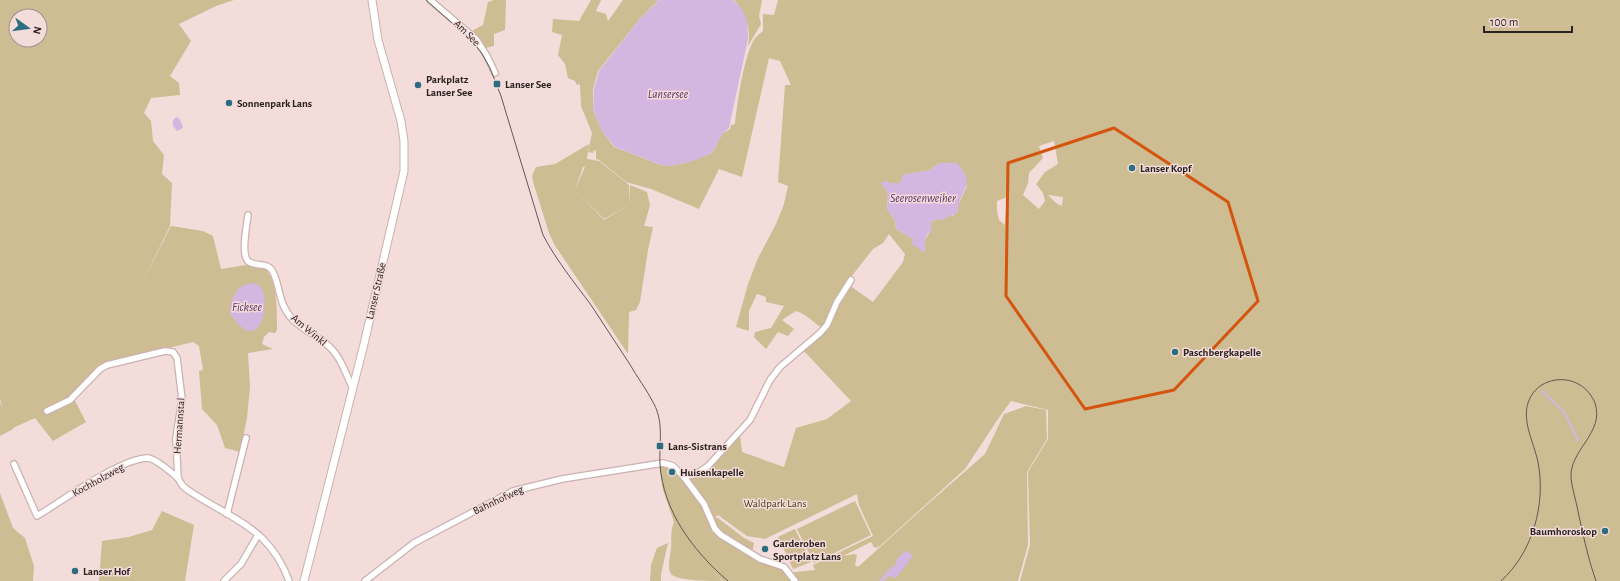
<svg xmlns="http://www.w3.org/2000/svg" width="1620" height="581" font-family="'Alegreya Sans',sans-serif">
  <rect width="100%" height="100%" fill="#f4dcda"/>
  <!-- green -->
  <g fill="#cebc92" fill-rule="evenodd">
    <path d="M0,0H234L216,6L179,24L191,41L170,76L179,83L180,95L151,98L144,113L151,121L153,141L164,155L162,174L172,183L170,226L139,289L171,226L203,231L213,236L221,269L246,265L265,268C278,283 277,311 277,330L275,333L269,332L264,337L262,344L273,349L248,353L250,387L247,418L240,452L225,448L217,425L202,409L199,371L203,370L199,346L193,342L111,362L72,395L86,422L53,441L35,418L13,428V429L0,436V402L3,408L0,399ZM16,16H40V40H16Z"/>
    <polygon points="494,0 506,0 505,30 494,34 494,46 485,48 470,32 483,25 488,2"/>
    <path d="M591,0H601L596,11L606,14L608,21L623,0H659L639,20L598,71L593,89V110L602,131L614,147L661,165L670,166L692,161L712,153L723,133L730,129L731,125L735,124C737,104 744,52 756,37C758,35 761,33 763,31V14L774,15L778,0H1620V581H1020L1030,545L1028,472L1048,439V410L1011,401L998,419L965,469L879,547L877,545L878,548L874,547L871,542L843,556L854,554L857,555L855,565L858,567L930,502L985,454L1004,414L1026,406L1046,410L1047,439L1027,472L1028,545L1018,581H723L717,575L722,581C711,581 677,581 671,574C667,567 670,557 671,549C672,539 670,532 674,522L663,490L659,466C671,465 677,473 688,477C701,482 730,445 740,435L742,452L784,467L796,428L827,419L851,401L803,350L825,331L837,305L849,285L873,302L903,262L905,254L889,234L883,243L873,249L851,277L822,328C813,322 806,314 796,311L782,320L794,329L788,336L778,332L766,349L754,337L755,332L771,328L784,306L766,302V297L757,294L749,311V331L736,327L748,284L758,258L776,224L784,204L788,186L778,182L785,85H791L780,61L769,58L742,177L719,169L699,209L651,189L626,182L599,160L596,159V151L594,150L593,153L588,152L592,133L581,106L580,84L577,85L575,81L568,78L565,64L558,55L562,35L552,32L553,19L579,21ZM1054,141L1058,164L1045,172L1036,184L1043,193L1045,201L1039,209L1023,195L1028,183L1029,173L1043,158L1039,146ZM940,163L967,186L953,216H948L942,220L938,219L931,222V230L925,240V253L913,239L896,229L895,220L887,209L888,193L881,183L886,181L890,183H900L903,175L930,170ZM1048,195L1063,197L1062,206L1056,203ZM1007,197L1005,225L999,220L997,212V201ZM857,494L859,505L873,536L813,565L815,570L787,573L780,566L748,554L753,549L754,543L744,538L718,518H715L718,515L747,536L765,539Z"/>
    <path d="M734,0H762L759,16L761,24L748,46C751,28 746,13 734,0Z"/>
    <polygon points="589,144 587,159 599,161 629,185 629,205 604,219 575,190 585,167 583,167 575,190 604,220 629,205 630,185 647,192 650,205 645,223 639,221 645,223 644,226 653,227 648,250 640,302 636,310 629,312 628,354 554,244 549,233 534,185 532,176 536,167 555,164"/>
    <polygon points="0,493 13,528 25,538 34,566 33,581 0,581"/>
    <polygon points="855,501 871,535 814,563 797,529"/>
    <polygon points="162,511 194,525 185,581 99,581 102,541 129,537 152,530"/>
    <polygon points="795,529 811,562 793,569 778,537"/>
    <polygon points="668,543 661,574 661,581 650,581 651,565 657,548"/>
  </g>
  <!-- water -->
  <g fill="#d5b6e0">
    <polygon points="660,0 733,0 741,8 747,20 748,39 729,128 723,133 712,153 693,161 670,166 661,165 615,147 602,131 593,110 594,89 599,71 639,20"/>
    <polygon points="176,117 180,119 183,128 177,131 173,126 173,120"/>
    <path d="M940,163H957C978,186 958,190 958,212C953,216 948,216 942,220L938,219L931,222V230L933,232L928,233L925,240V253L912,244L913,239L896,229L895,220L887,209L888,193L881,183L886,181L890,183H900L903,175L930,170Z"/>
    <path d="M251,283C252,283 256,284 257,284C274,292 262,364 230,313C231,299 235,286 251,283Z"/>
    <polygon points="905,551 907,551 913,556 896,578 889,576 883,581 879,581 888,570 895,565 897,559"/>
  </g>
  <g fill="none" stroke-linecap="round" stroke-linejoin="round">
    <!-- stream -->
    <g stroke="#d5b6e0" stroke-width="2">
      <polyline points="657,0 658,2"/>
      <polyline points="1542,391 1565,413 1578,441"/>
    </g>
    <!-- minor casing -->
    <g stroke="#c9b2b1" stroke-width="8">
      <g id="minor">
        <polyline points="430,0 476,39 487,56 495,73"/>
        <path d="M248,215C247,224 240,256 249,262C258,267 268,262 273,272C281,289 278,304 293,320C302,329 315,335 325,343C340,354 345,372 353,389"/>
        <polyline points="47,411 70,400 100,369 107,365 165,351 173,352 177,358 182,399 176,438 178,478"/>
        <path d="M14,464L37,516C62,501 121,458 148,458C156,459 171,472 178,478C180,481 181,485 185,488C208,505 241,518 262,538C275,551 283,564 289,581"/>
        <polyline points="684,477 698,473 708,466 750,420 770,380 780,367 820,333 827,325 837,302 851,280"/>
        <polyline points="227,514 246,438"/>
        <polyline points="224,581 241,564 258,535"/>
        <polyline points="365,581 414,543 513,491 562,479 663,463 673,466 684,477 704,504 715,529 721,535 760,559 784,567 795,581"/>
      </g>
    </g>
    <!-- major casing -->
    <g stroke="#c9b2b1" stroke-width="9">
      <polyline id="major" points="304,581 364,344 404,171 404,141 401,121 378,40 372,0"/>
    </g>
    <!-- minor -->
    <use href="#minor" stroke="#fff" stroke-width="5.5"/>
    <!-- major -->
    <use href="#major" stroke="#fff" stroke-width="7"/>
    <!-- tram -->
    <g stroke="#635755" stroke-width="1">
      <path d="M426,0L469,38L481,52L490,68L501,96L543,235C556,260 574,282 591,305C604,324 616,344 629,363C637,377 647,390 654,404C664,423 659,444 660,464C663,511 693,551 728,581"/>
      <path d="M1501,581C1533,552 1546,504 1538,462C1534,443 1522,422 1528,403C1531,393 1539,385 1548,382C1558,378 1571,379 1580,385C1587,389 1592,396 1595,403C1605,433 1569,450 1571,478C1572,489 1576,500 1578,511C1583,535 1588,558 1596,581"/>
    </g>
  </g>
  <!-- marked area -->
  <path fill="none" stroke="#d5540e" stroke-width="3" stroke-linejoin="round" d="M1114,128L1228,202L1258,301L1174,390L1085,409L1006,296L1008,163Z"/>
  <!-- markers -->
  <g fill="#2b6e80" stroke="#f4dcda" stroke-width="1.5">
    <rect x="493" y="80" width="8" height="8" rx="2"/>
    <circle cx="418" cy="85" r="4"/>
    <circle cx="229" cy="103" r="4"/>
    <circle cx="1132" cy="168" r="4"/>
    <circle cx="1175" cy="352" r="4"/>
    <rect x="656" y="442" width="8" height="8" rx="2"/>
    <circle cx="672" cy="472" r="4"/>
    <circle cx="1605" cy="531" r="4"/>
    <circle cx="765" cy="549" r="4"/>
    <circle cx="75" cy="571" r="4"/>
  </g>
  <g text-anchor="middle" dominant-baseline="central" stroke-width="3" stroke-linejoin="round" paint-order="stroke">
    <!-- street labels -->
    <g font-size="11" fill="#2a2221" stroke="#f4dcda">
      <text transform="translate(467 33) rotate(45)">Am See</text>
      <text transform="translate(376 291) rotate(-77)">Lanser Straße</text>
      <text transform="translate(309 330) rotate(40)">Am Winkl</text>
      <text transform="translate(179 426) rotate(-86)">Hermannstal</text>
      <text transform="translate(98 480) rotate(-29)">Kochholzweg</text>
      <text transform="translate(498 500) rotate(-25)">Bahnhofweg</text>
    </g>
    <!-- poi labels -->
    <g font-size="11" font-weight="bold" fill="#2a2221" stroke="#f4dcda" text-anchor="start">
      <text x="426" y="79">Parkplatz<tspan x="426" dy="13">Lanser See</tspan></text>
      <text x="505" y="84">Lanser See</text>
      <text x="237" y="103">Sonnenpark Lans</text>
      <text x="1140" y="168">Lanser Kopf</text>
      <text x="1183" y="352">Paschbergkapelle</text>
      <text x="668" y="446">Lans-Sistrans</text>
      <text x="680" y="472">Huisenkapelle</text>
      <text x="1597" y="531" text-anchor="end">Baumhoroskop</text>
      <text x="773" y="543">Garderoben<tspan x="773" dy="13">Sportplatz Lans</tspan></text>
      <text x="83" y="571">Lanser Hof</text>
    </g>
    <!-- park labels -->
    <g font-size="11" fill="#473812" stroke="#f4dcda">
      <text x="775" y="503">Waldpark Lans</text>
    </g>
    <!-- water labels -->
    <g font-size="12" font-style="italic" fill="#5b3368" stroke="#f4dcda">
      <text x="668" y="94">Lansersee</text>
      <text x="923" y="198">Seerosenweiher</text>
      <text x="247" y="307">Ficksee</text>
    </g>
  </g>
  <!-- north arrow -->
  <g transform="translate(28 28) rotate(104)"><circle r="19" fill="#f4dcda" stroke="#a39290"/>
  <path d="M0-3L7 15L0 10L-7 15Z" fill="#2b6e80"/>
  <text y="-6" font-size="11" font-weight="bold" text-anchor="middle" fill="#2a2221">N</text>
  </g>
  <!-- scale -->
  <path d="M1484 26v6h88v-6" fill="none" stroke="#2a2221" stroke-width="2"/>
  <text x="1490" y="26" font-size="12" fill="#2a2221" stroke="#f4dcda" stroke-width="3" paint-order="stroke">100 m</text>
</svg>
